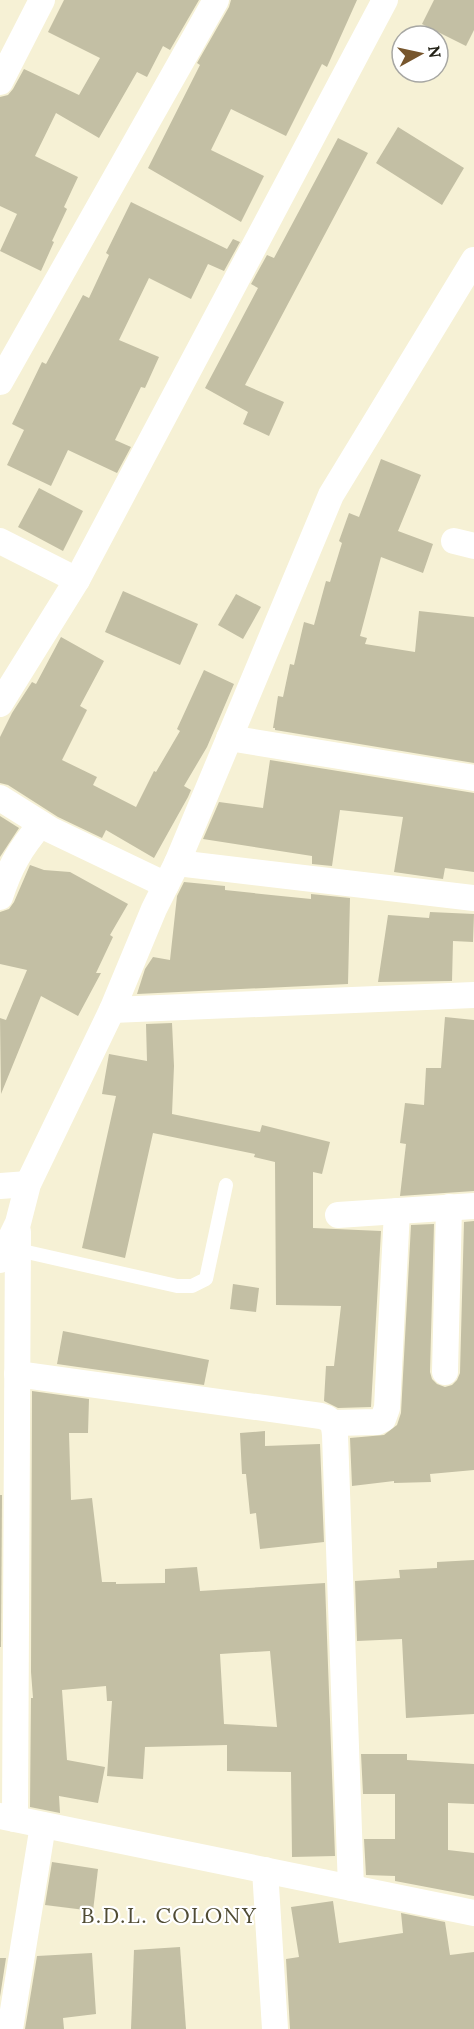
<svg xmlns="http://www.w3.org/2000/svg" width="474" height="2029" font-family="Lora,serif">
  <rect width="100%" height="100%" fill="#f6f1d5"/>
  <!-- building -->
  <g fill="#c3bfa4" fill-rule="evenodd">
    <polygon points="64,0 199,0 170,50 163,46 147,77 137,72 99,138 56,113 35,156 78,177 64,207 67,209 52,241 54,242 41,271 0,251 17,214 0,206 0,97 8,95 13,89 24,69 79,95 100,58 48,32"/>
    <polygon points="231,0 357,0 327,67 322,64 286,136 231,109 211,150 264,176 241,222 148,168 200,65 197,63 229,7"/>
    <polygon points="434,0 474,0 474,30 466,46 422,24"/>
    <polygon points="398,127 464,168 442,205 376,163"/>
    <polygon points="338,138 368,153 245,385 284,402 269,436 243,424 248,412 205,388 258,288 251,284 267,255 274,258"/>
    <polygon points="131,202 227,249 233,239 240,242 224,271 208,264 191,299 149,278 119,340 159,357 145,388 141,387 115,440 131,447 117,473 68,450 51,486 7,465 24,430 12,424 42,362 46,364 83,295 89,298 109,255 106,253"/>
    <polygon points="381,459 421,475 398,531 433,544 423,573 381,557 360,636 367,638 365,644 415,652 419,611 474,617 474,763 275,730 275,728 273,728 278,696 283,697 290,664 294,665 304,622 314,625 326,581 330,582 342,543 339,541 349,513 359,517"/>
    <polygon points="39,488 83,511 63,551 18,527"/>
    <polygon points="123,591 198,624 180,665 105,632"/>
    <polygon points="236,594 261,607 243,639 218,625"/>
    <polygon points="61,637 104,661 80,706 87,710 62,760 97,777 93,785 136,807 154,771 156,772 180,731 177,729 204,670 234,684 207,747 184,786 191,790 188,797 154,858 106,830 102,838 58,817 8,785 0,783 0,737 12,713 32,682 36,684"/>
    <polygon points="270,760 474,793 474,872 445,868 443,879 394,872 403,817 340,810 332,866 312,864 312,856 203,839 219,802 263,808"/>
    <polygon points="0,816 19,828 0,857"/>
    <polygon points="30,865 44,870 70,872 128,904 110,935 113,937 96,973 101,973 78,1016 41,996 1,1094 0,1018 6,1020 27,970 0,964 0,912 9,909 14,902"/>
    <polygon points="184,882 225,886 225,890 271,895 311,899 311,894 350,898 348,984 137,994 145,969 153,957 170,960 177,896"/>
    <polygon points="430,912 474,914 473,942 453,941 452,981 378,982 388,915 429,918"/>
    <polygon points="445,1017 474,1020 474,1191 400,1196 406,1144 400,1143 405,1103 424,1105 426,1068 441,1068"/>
    <polygon points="172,1023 174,1066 172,1114 260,1132 262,1125 330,1142 322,1174 313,1172 313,1228 381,1231 371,1407 338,1408 324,1401 326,1366 334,1366 341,1306 276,1305 275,1162 254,1157 255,1154 153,1133 125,1258 82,1248 116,1096 102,1094 109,1054 147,1061 146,1024"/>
    <polygon points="474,1221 474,1470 430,1474 431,1482 394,1483 394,1481 352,1486 350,1438 384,1435 397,1425 401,1413 411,1225 434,1224 430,1372 432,1379 437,1384 445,1387 452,1385 457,1380 460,1373 464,1222"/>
    <polygon points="233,1284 259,1288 256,1312 230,1309"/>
    <polygon points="63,1331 209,1360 204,1385 57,1364"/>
    <path d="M32,1391L89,1399L88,1433H69L71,1500L92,1498L102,1582H116V1584L165,1583V1569L197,1567L200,1591L325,1583L335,1856L292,1857L291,1772L227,1771V1745L145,1747L143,1779L107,1776L112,1701H107L106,1686L62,1690L67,1760L105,1767L98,1803L59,1796L60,1813L30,1807L31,1698H33L31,1672ZM270,1651L277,1727L224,1724L220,1654Z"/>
    <polygon points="265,1431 265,1446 320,1444 324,1542 260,1549 256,1513 250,1514 246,1474 242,1474 240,1433"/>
    <polygon points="0,1495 2,1495 1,1647 0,1647"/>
    <polygon points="474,1560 474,1714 406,1718 402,1639 357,1641 355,1581 400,1578 399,1570 437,1568 437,1562"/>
    <polygon points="361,1754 407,1754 407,1760 474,1764 474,1804 448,1803 448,1850 474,1853 474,1896 395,1881 395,1876 366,1875 364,1839 395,1839 395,1794 363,1794"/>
    <polygon points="52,1862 98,1869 93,1911 45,1905"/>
    <polygon points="333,1901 339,1943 403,1933 401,1913 445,1922 450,1955 474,1952 474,2029 290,2029 286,1959 299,1957 291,1907"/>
    <polygon points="180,1947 186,2029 131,2029 134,1950"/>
    <polygon points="92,1953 96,2014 63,2018 64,2029 25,2029 37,1956"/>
    <polygon points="0,1958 6,1958 0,1997"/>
  </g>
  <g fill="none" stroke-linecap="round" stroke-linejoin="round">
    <!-- lane -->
    <polyline stroke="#fff" stroke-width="14" points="18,1250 177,1286 192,1286 206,1279 226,1185"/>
    <!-- street -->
    <g stroke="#fff" stroke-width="26">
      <polyline points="0,82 42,0"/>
      <polyline points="0,382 216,0"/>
      <polyline points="0,541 77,580"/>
      <polyline points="454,541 474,546"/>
      <polyline points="0,704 77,580 385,0"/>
      <polyline points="229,738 474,778"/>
      <polyline points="0,798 51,830 166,885"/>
      <polyline points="177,863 474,898"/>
      <path d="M0,897C10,866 20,849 41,824"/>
      <polyline points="112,1010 474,995"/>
      <polyline points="0,1186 28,1184"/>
      <polyline points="338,1215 474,1206"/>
      <polyline points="0,1260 18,1223 28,1184 112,1010 154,909 177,863 331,495 474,260"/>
      <polyline points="445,1372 449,1207"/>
      <path d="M17,1374L321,1416C332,1419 334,1424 335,1435L351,1888"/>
      <polyline points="333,1423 377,1422 383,1419 387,1408 397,1211"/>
      <polyline points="0,1816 474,1913"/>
      <polyline points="15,1819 18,1232"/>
      <polyline points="265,1870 275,2029"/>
      <polyline points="10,2029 43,1825"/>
    </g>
  </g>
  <g text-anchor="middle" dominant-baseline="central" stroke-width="4.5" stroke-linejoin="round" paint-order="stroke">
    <!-- neighbourhood labels -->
    <g font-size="22" letter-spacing="1.5" fill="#504c34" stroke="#fff">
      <text x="169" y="1915">B.D.L. COLONY</text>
    </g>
  </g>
  <!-- north arrow -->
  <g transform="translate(420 54) rotate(82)"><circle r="28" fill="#ffffff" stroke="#a7a7a3" stroke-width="1.5"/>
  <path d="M0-4.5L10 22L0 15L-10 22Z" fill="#77562d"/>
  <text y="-9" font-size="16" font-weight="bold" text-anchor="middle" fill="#242318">N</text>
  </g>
</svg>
